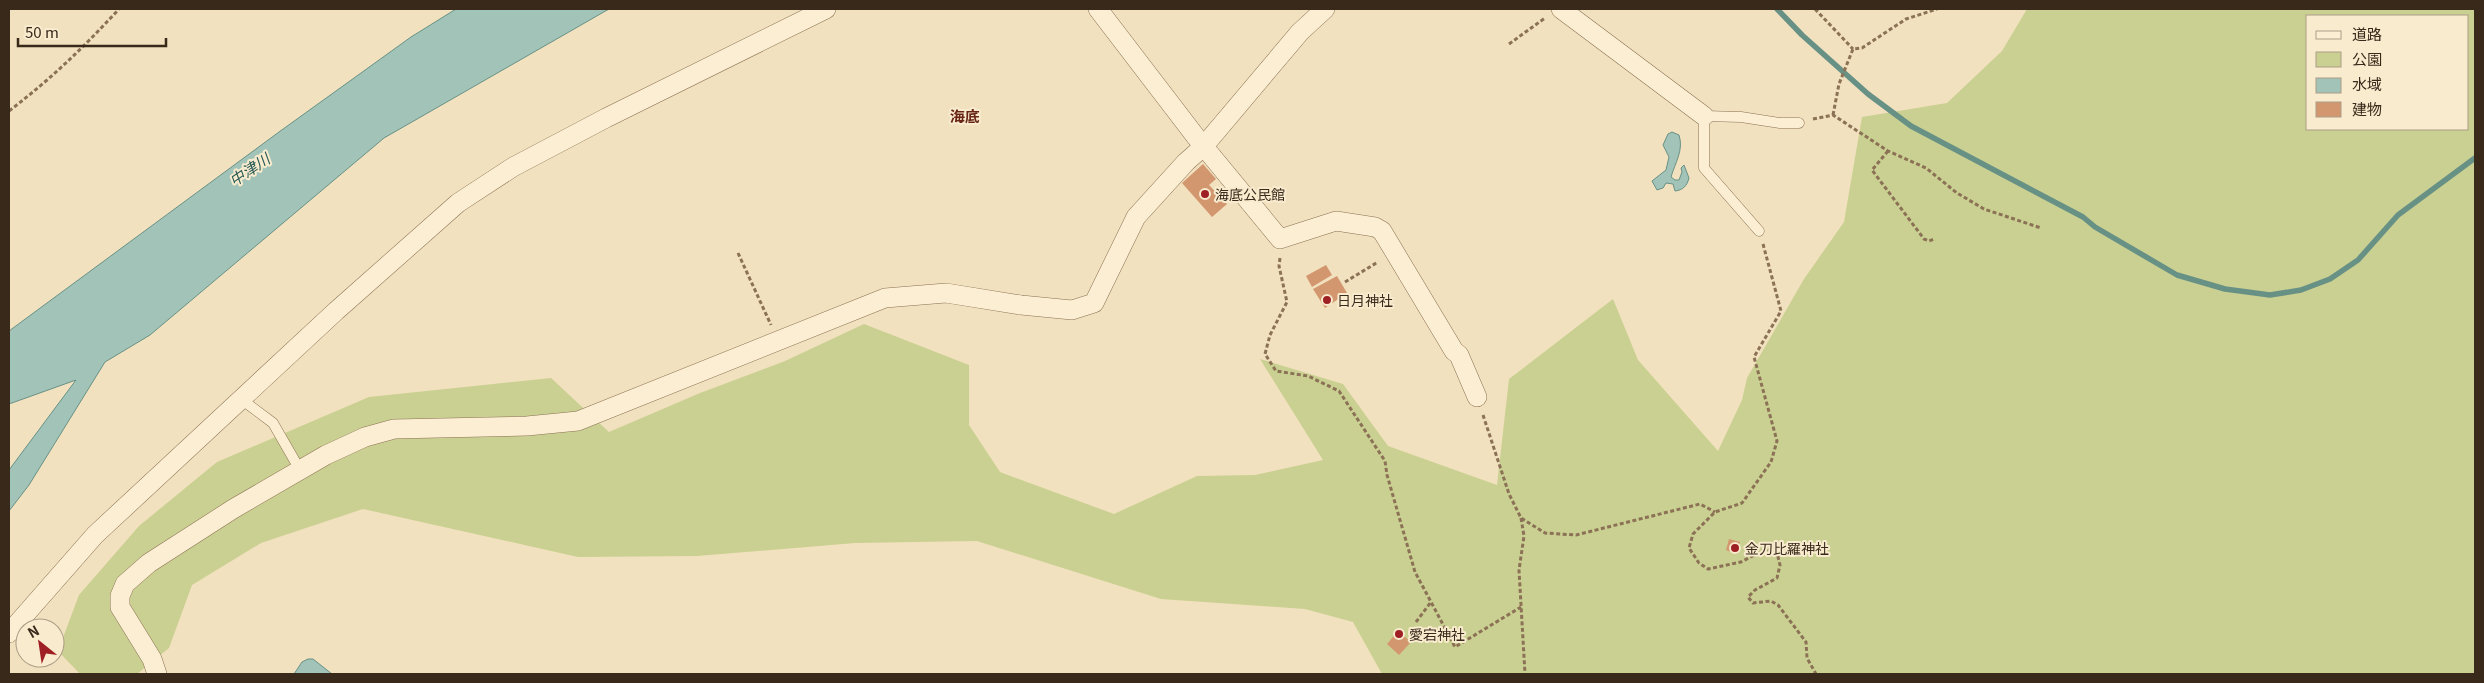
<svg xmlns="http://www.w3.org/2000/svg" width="2484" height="683" font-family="Georgia,'Noto Sans JP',serif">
  <rect width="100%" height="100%" fill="#f1e1be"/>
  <!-- green -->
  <path fill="#cad091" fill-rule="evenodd" d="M2027,9H2475V674H1382L1353,622L1305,609L1161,599L977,541L855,543L697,556L578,557L363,509L261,543L192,585L169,648L137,674H80L58,651L79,595L139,526L217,462L369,397L551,378L609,432L700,393L785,361L864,324L969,365V425L1000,472L1114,514L1197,476L1255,475L1323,460L1260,359L1343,384L1388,446L1497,485L1509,379L1613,299L1638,360L1718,451L1742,400L1747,378L1804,279L1844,222L1862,117L1947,103L2002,51ZM2308,16H2468V129H2308Z"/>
  <!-- water -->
  <g fill="#a2c3b8" stroke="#689186">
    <polygon points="456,9 609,9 384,138 150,335 105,362 29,485 9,511 9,470 76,380 9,404 9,331 279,132 411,37"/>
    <path d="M1672,132L1679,135C1684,150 1675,163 1671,177L1675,180H1679L1682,172L1681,168L1684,165L1689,178C1687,186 1683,190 1675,191L1673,184L1666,183L1663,188L1657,190L1652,181L1666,170L1669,157L1663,145L1668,134Z"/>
    <polygon points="308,659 313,659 332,674 294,674 302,662"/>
  </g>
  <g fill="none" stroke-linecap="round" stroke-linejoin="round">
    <!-- stream -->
    <polyline stroke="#689186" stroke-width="5.5" points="1777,9 1802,35 1868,94 1911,126 2083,217 2095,227 2177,275 2225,289 2270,295 2301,290 2330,279 2358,260 2398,215 2475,158"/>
  </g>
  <!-- building -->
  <g fill="#d39770">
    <polygon points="1203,164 1216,179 1209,185 1227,204 1212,217 1182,183"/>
    <polygon points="1326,265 1332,275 1312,287 1306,276"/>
    <polygon points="1337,276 1347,293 1325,308 1313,289"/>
    <polygon points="1729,539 1740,542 1737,554 1726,550"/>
    <polygon points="1398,631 1411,642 1399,655 1387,644"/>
  </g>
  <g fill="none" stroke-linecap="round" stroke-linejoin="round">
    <!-- service casing -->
    <g stroke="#8b7155" stroke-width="11">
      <g id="service">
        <polyline points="1759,231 1704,168 1704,116 1741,117 1780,123 1799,123"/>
        <polyline points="241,399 273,423 300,470"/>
      </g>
    </g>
    <!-- minor casing -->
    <g stroke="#8b7155" stroke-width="20">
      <g id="minor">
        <polyline points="1098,9 1196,137 1280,239 1336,221 1375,227 1382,231 1454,351 1459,355 1477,397"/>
        <polyline points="1561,9 1704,116"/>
        <polyline points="9,633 95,535 336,311 458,203 513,167 606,118 826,9"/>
        <polyline points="157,674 152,659 120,607 120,596 125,584 149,563 233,509 326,455 365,437 394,429 527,426 578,421 885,298 946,293 1021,305 1072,310 1094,303 1136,217 1186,162 1203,147 1300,32 1325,9"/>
      </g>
    </g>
    <!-- path -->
    <g stroke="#8b7155" stroke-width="3" stroke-dasharray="4 2.5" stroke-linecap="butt">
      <polyline points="1815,9 1853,49"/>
      <polyline points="1509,44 1545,18"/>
      <path d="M9,111C52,78 82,49 119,9"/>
      <polyline points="1833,115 1839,84 1853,49 1862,48 1906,19 1937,9"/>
      <polyline points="1813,119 1833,115 1888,151 1926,168 1957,193 1984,209 2041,228"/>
      <polyline points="1888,151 1872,170 1924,239 1929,241 1934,239"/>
      <polyline points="1763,244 1781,311 1754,357 1777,441 1771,462 1742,503 1715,512 1693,534 1689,548 1699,563 1708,569 1741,562 1766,549 1777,553 1780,565 1777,578 1755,590 1748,597 1753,603 1771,601 1778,605 1806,642 1807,658 1816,674"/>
      <polyline points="738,253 771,325"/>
      <polyline points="1280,258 1279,266 1287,302 1270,335 1265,354 1276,371 1308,376 1339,391 1385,461 1387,475 1415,572 1455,647 1521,607"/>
      <polyline points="1345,282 1378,262"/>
      <polyline points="1483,415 1509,494 1521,518 1545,533 1576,535 1700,504 1715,512"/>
      <polyline points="1521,518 1524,536 1519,570 1525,674"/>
      <polyline points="1416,622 1431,602"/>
    </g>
    <!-- service -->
    <use href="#service" stroke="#fceed2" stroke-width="10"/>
    <!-- minor -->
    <use href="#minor" stroke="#fceed2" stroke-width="19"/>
  </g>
  <!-- markers -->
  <g fill="#9f2024" stroke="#f8ebce" stroke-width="2">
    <circle cx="1205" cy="194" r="5"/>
    <circle cx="1327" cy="300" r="5"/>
    <circle cx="1735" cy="548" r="5"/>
    <circle cx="1399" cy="634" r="5"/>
  </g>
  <g text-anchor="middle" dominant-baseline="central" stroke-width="4" stroke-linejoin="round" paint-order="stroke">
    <!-- poi labels -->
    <g font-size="14" fill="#39291b" stroke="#f8ebce" text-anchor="start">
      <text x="1215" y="194">海底公民館</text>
      <text x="1337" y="300">日月神社</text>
      <text x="1745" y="548">金刀比羅神社</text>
      <text x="1409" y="634">愛宕神社</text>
    </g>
    <!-- neighbourhood labels -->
    <g font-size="15" font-weight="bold" fill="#692617" stroke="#f8ebce">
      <text x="965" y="115">海底</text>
    </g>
    <!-- water labels -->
    <g font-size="15" font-style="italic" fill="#295a56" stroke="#f8ebce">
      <text transform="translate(249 169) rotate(-34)">中津川</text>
    </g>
  </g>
  <!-- border -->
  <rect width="2484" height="683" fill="none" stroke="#39291b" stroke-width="20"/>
  <!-- legend -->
  <rect x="2306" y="15" width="162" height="115" fill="#f8ebce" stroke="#ac9d86"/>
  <rect x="2316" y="31" width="25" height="8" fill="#fceed2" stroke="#ac9d86"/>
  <text x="2352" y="40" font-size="15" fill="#39291b">道路</text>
  <rect x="2316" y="52" width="25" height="15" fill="#cad091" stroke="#ac9d86"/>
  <text x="2352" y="65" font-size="15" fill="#39291b">公園</text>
  <rect x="2316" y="78" width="25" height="15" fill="#a2c3b8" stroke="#ac9d86"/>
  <text x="2352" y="90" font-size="15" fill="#39291b">水域</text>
  <rect x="2316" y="102" width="25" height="15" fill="#d39770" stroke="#ac9d86"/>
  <text x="2352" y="115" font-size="15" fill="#39291b">建物</text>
  <!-- north arrow -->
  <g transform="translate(40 643) rotate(330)"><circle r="24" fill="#f8ebce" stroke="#ac9d86"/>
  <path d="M0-4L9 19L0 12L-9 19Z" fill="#9f2024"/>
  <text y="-8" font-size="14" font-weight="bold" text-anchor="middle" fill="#39291b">N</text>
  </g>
  <!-- scale -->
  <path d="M18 38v8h148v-8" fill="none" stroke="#39291b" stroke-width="2.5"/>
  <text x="25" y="38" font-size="15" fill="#39291b" stroke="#f8ebce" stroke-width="4" paint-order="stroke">50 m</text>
</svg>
